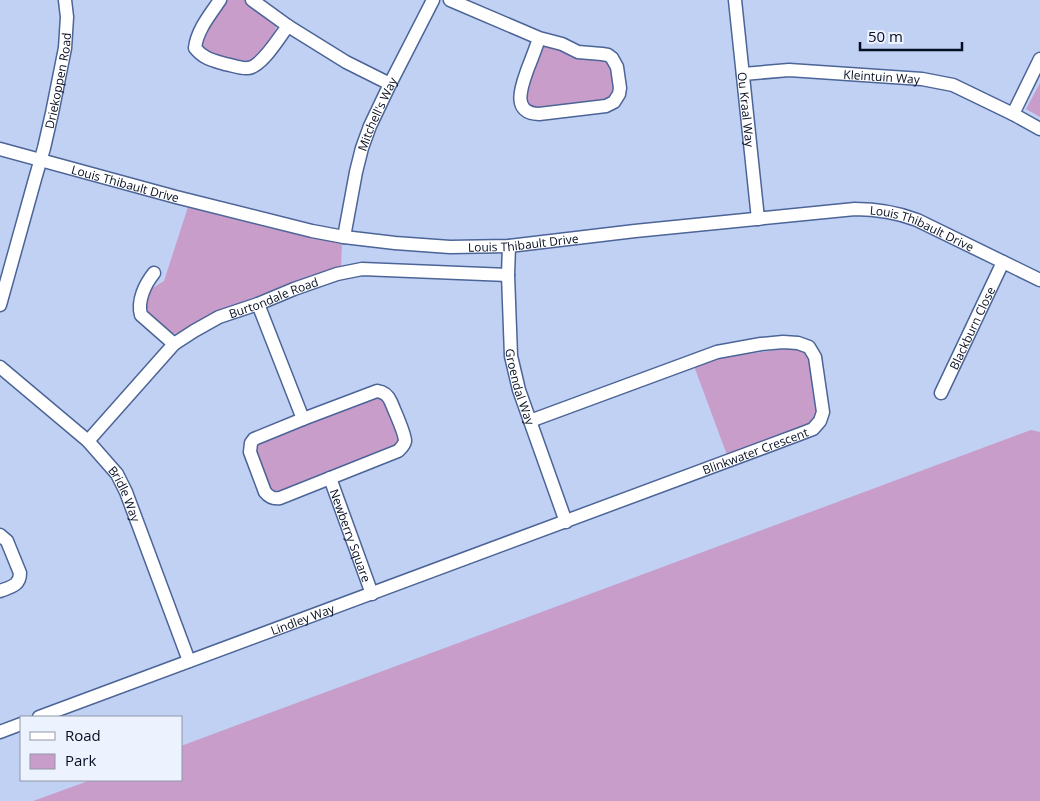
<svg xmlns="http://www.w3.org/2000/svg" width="1040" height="801" font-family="'Open Sans',sans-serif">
  <rect width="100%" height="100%" fill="#c0d1f4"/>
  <!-- green -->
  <g fill="#c89dca">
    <polygon points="227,0 246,0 272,18 276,26 275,36 250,65 209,56 201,47 204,34 208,26"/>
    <path d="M548,45L600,58L612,64L616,90L608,100L537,108C533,107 529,105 527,101C522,91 537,59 541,48Z"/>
    <polygon points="1040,83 1040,117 1026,109"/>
    <polygon points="188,207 342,244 341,267 314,275 218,311 178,334 171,333 149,314 146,309 146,302 151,289 164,281"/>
    <polygon points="797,347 802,348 810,358 817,412 813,423 727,455 694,366 720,358"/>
    <polygon points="378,397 384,400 399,436 398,444 392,449 280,491 273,490 270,487 256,451 256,448 259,441"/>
    <polygon points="1031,430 1040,432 1040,801 33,801 91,780 181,780 181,746"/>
  </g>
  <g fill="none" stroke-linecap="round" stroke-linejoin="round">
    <!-- minor casing -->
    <g stroke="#4c6497" stroke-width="15">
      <g id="minor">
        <path d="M220,0C210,15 197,30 195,48C204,59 212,60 225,64C232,65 241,69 248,68C262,67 279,37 288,26"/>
        <polyline points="252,0 288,26 346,62 390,84"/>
        <path d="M450,0L539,38L562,44L578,52L602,54L608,55L612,58L617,67L620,88L619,94L614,102L606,106L539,114C510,113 522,85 528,68C532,58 536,48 539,38"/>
        <path id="s1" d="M735,0L758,219"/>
        <path id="s2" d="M743,74L789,70L922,79L953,85L1013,114L1040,129"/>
        <polyline points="1013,114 1040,59"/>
        <path id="s3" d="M0,149L176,197L312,231L344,237L395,243L450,247L509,246L635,231L855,209C877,209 896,212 917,220L1040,280"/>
        <path id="s4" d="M344,237L356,172L362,148L370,126L390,84L433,0"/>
        <path id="s5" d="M509,246L508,275L511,356L519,390L566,522"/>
        <path d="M154,273C145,284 137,301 141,315L174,344"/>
        <polyline points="258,304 303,419"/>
        <path id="s6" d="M0,305L35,179L44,148L52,113L65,48L67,17L65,0"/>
        <path id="s7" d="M0,367L88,441L117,474L126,492L189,661"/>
        <path d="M377,391C384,392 388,395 391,402C394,410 405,433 405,441C404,446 401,448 398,451L280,498C273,499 269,497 265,492L250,452L251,443L254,439L303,419Z"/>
        <path id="s8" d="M941,393L1003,262"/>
        <path id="s9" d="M88,441L174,344L194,331L219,317L258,304L294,289L337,274L362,269L508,275"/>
        <path id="s10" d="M330,478L372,594"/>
        <path d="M0,535L7,541L20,573C20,586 10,587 0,591"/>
        <path id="s11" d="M39,717L800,434L813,429L820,421L823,412L815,357L809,347L798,343L783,342L761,344L717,352L530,421"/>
        <polyline points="0,732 21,724"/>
      </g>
    </g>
    <!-- minor -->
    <use href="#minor" stroke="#fff" stroke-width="12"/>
  </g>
  <g text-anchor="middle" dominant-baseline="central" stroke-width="4.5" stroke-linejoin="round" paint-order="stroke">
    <!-- street labels -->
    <g font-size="12" fill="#060e22" stroke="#ecf2fe">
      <text stroke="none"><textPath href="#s2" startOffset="139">Kleintuin Way</textPath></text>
      <text stroke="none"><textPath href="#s6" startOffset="232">Driekoppen Road</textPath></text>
      <text stroke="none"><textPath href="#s1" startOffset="110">Ou Kraal Way</textPath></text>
      <text stroke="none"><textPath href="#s4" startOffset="128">Mitchell's Way</textPath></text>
      <text stroke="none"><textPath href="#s3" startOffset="130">Louis Thibault Drive</textPath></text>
      <text stroke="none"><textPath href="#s3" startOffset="939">Louis Thibault Drive</textPath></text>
      <text stroke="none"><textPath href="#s3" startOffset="535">Louis Thibault Drive</textPath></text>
      <text stroke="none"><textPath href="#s9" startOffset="240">Burtondale Road</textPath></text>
      <text stroke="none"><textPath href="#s8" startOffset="72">Blackburn Close</textPath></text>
      <text stroke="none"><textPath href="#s5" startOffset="142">Groendal Way</textPath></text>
      <text stroke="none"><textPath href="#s11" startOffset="764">Blinkwater Crescent</textPath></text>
      <text stroke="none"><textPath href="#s7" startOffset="180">Bridle Way</textPath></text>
      <text stroke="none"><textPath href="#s10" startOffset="61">Newberry Square</textPath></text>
      <text stroke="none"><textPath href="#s11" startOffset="281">Lindley Way</textPath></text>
    </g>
  </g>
  <!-- legend -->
  <rect x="20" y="716" width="162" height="65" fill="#ecf2fe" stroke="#9097a6"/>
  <rect x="30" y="732" width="25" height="8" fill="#ffffff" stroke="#9097a6"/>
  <text x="65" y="741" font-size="15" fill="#060e22">Road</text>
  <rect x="30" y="754" width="25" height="15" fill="#c89dca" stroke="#9097a6"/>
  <text x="65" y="766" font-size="15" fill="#060e22">Park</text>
  <!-- scale -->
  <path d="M860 42v8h102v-8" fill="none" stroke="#060e22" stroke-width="2.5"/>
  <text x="868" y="42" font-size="15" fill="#060e22" stroke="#ecf2fe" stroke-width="4" paint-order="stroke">50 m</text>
</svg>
